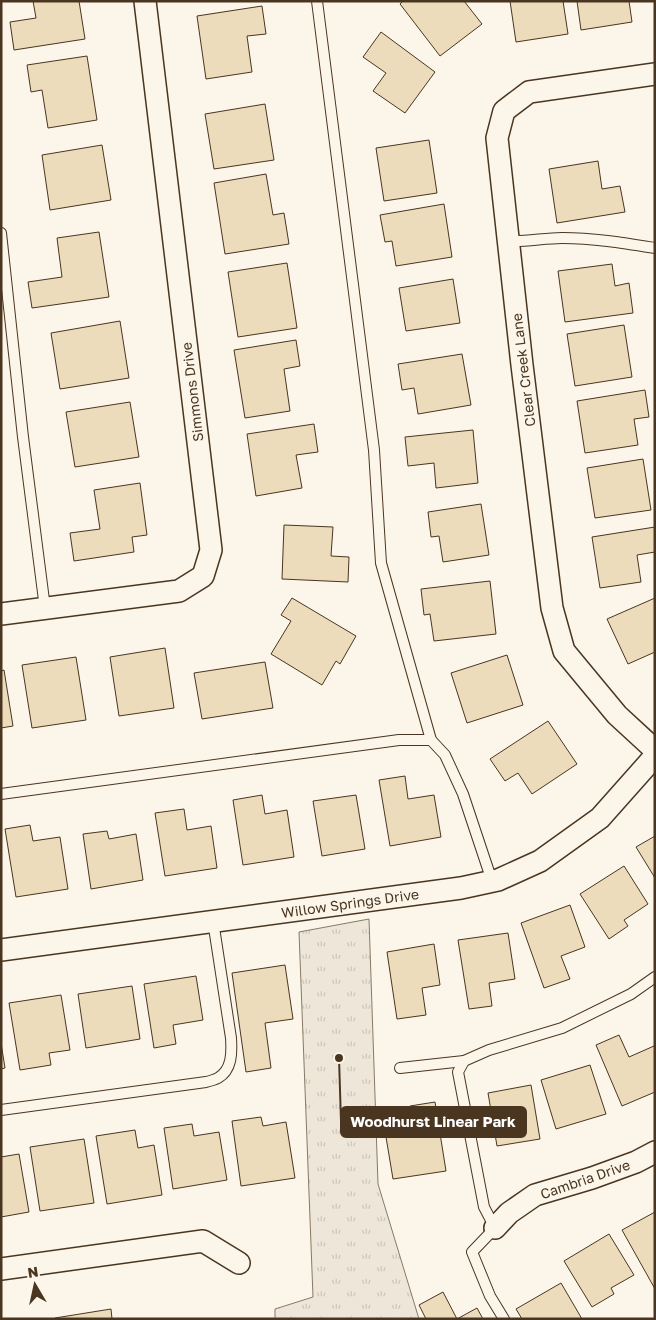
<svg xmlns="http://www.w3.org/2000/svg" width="656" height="1320" font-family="'Golos Text',sans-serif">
  <defs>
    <pattern id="park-tufts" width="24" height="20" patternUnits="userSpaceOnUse" patternTransform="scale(1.25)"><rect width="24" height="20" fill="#ede6d9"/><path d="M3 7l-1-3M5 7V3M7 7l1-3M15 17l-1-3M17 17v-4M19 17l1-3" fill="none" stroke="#cdc6ba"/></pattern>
  </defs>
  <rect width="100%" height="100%" fill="#fbf6e9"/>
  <!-- park -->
  <polygon fill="url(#park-tufts)" stroke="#887966" points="369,919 378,1184 419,1319 275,1319 275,1309 313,1297 299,932"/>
  <!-- building -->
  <g fill="#ecdcbc" stroke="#4a3520">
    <polygon points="33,1 79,1 85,39 14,50 10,22 36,18"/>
    <polygon points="403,1 464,1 482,24 440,56 400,4"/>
    <polygon points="510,1 563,1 568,34 516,42"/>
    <polygon points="577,1 629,1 632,22 581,30"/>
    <polygon points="262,6 266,34 247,36 252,72 206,79 197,16"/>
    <polygon points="381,32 435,72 405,113 373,91 386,73 363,57"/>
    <polygon points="87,56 97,120 48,128 42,90 31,92 27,65"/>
    <polygon points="265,104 274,160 214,169 205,114"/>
    <polygon points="429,140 437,193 384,201 376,148"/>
    <polygon points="102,145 111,200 50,210 42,155"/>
    <polygon points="598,161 602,189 620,186 625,212 557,223 549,169"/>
    <polygon points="266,174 273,215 284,213 289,244 225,254 214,183"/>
    <polygon points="444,204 452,257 396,266 392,241 385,242 380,215"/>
    <polygon points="99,232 109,297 32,308 28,282 62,277 57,238"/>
    <polygon points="287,263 297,328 238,337 228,272"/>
    <polygon points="612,264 615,286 629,283 633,313 565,322 558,271"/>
    <polygon points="453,279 460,323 406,331 399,288"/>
    <polygon points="120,321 129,378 60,389 51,333"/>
    <polygon points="624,325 632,377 575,386 567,334"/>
    <polygon points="296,340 300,366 284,369 290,411 245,418 234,350"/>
    <polygon points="462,354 471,405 418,414 414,388 402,390 398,364"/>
    <polygon points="645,390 649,417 634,419 638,445 585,453 577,401"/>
    <polygon points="130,402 139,457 75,467 66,412"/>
    <polygon points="314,424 318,452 296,455 302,488 256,496 247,434"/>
    <polygon points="473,430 478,483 436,488 434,463 408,466 405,437"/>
    <polygon points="643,459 651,510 595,518 587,468"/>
    <polygon points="140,483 147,535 132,537 134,552 74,561 70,533 100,529 94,490"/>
    <polygon points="481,504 489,555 443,562 439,536 431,537 428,512"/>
    <polygon points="284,525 333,527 331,556 349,557 348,582 282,579"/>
    <polygon points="655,527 655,552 637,555 641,582 600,588 592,537"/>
    <polygon points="490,581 496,634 434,641 430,614 424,615 421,589"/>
    <polygon points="292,598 356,636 340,664 336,661 322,685 271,654 291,621 281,615"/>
    <polygon points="655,598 655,652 628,664 607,619"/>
    <polygon points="165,648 174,708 119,716 110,657"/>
    <polygon points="507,655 523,705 467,723 451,673"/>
    <polygon points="76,657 86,720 32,728 22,665"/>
    <polygon points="265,662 273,708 202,719 194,673"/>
    <polygon points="4,670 13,726 1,728 1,671"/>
    <polygon points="548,721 577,764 532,794 518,773 505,781 490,759"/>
    <polygon points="405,776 408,799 434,795 441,837 390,846 379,780"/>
    <polygon points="262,795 265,814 287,810 294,857 243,865 233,800"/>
    <polygon points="356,795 365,849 322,856 313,801"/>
    <polygon points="184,809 187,830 211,826 217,868 165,876 155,813"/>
    <polygon points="30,825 33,841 60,837 68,889 16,897 5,829"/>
    <polygon points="107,831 109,839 136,834 143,880 91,889 83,834"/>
    <polygon points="655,836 655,878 636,847"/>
    <polygon points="624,866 648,904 624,920 628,926 609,939 580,894"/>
    <polygon points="570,905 585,947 561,956 570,979 544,988 521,923"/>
    <polygon points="508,933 515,979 489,983 492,1006 469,1009 458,940"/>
    <polygon points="434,944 440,985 422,988 426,1015 397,1019 387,952"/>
    <polygon points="285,965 293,1019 265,1023 271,1068 246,1072 232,973"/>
    <polygon points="196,976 203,1020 173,1025 176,1044 154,1048 144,984"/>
    <polygon points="132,986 140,1039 86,1048 78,994"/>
    <polygon points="61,995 70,1050 49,1053 51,1065 20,1070 9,1003"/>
    <polygon points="619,1035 629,1057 654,1046 655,1048 655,1092 622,1106 596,1045"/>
    <polygon points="1,1043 5,1068 1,1069"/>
    <polygon points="590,1065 606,1114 556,1129 541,1080"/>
    <polygon points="531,1085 540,1139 497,1146 488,1093"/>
    <polygon points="435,1102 446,1171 393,1179 384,1125 412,1120 410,1106"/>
    <polygon points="261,1117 263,1126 286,1122 295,1178 241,1186 232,1121"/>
    <polygon points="192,1124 194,1136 219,1132 227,1180 173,1189 164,1128"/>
    <polygon points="135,1130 138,1148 154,1145 162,1195 107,1204 96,1136"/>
    <polygon points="84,1139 94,1203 40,1211 30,1147"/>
    <polygon points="19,1154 29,1212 1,1217 1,1157"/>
    <polygon points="655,1212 655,1289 622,1230"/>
    <polygon points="609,1234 634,1275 611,1288 614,1294 592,1307 564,1261"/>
    <polygon points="561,1283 582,1319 522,1319 516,1309"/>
    <polygon points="443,1292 457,1319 477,1308 483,1319 426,1319 419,1305"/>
    <polygon points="111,1309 112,1319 55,1319 55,1318"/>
  </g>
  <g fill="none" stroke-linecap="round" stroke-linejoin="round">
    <!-- lane casing -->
    <g stroke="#4a3520" stroke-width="12">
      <g id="lane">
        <polyline points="317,1 374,450 381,563 431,740"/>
        <polyline points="1,233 23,437 45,608"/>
        <path d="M508,241C527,242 544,238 562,238C594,238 624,243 655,248"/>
        <polyline points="1,794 399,740 431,740 445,755 463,794 492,881"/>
        <polyline points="400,1068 464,1061"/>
        <path d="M1,1110L206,1082C210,1081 214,1080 218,1078C232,1070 232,1053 231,1038L213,921"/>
        <polyline points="504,1319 490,1296 472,1252 495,1228 484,1207 458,1072 464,1061 489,1050 562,1028 631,994 655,977"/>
      </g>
    </g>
    <!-- street casing -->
    <g stroke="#4a3520" stroke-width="24">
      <g id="street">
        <polyline points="655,74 529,92 504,111 497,138 522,365 552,608 564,651 617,715 655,750"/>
        <polyline points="1,614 179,591 203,576 211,550 145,1"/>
        <polyline points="1,950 461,888 498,880 540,861 600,818 655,756"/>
        <polyline points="495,1228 509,1213 535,1195 592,1178 636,1162 655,1152"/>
        <polyline points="1,1269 203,1241 239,1263"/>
      </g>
    </g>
    <!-- lane -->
    <use href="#lane" stroke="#fbf6e9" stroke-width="10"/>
    <!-- street -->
    <use href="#street" stroke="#fbf6e9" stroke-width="21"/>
  </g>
  <g text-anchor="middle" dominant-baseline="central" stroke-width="4" stroke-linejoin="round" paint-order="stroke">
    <!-- street labels -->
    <g font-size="14" fill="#4a3520" stroke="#fbf6e9">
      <text transform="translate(523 370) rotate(-97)">Clear Creek Lane</text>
      <text transform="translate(192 392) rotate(-97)">Simmons Drive</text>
      <text transform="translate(350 903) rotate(-8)">Willow Springs Drive</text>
      <text transform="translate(585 1179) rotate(-19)">Cambria Drive</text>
    </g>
  </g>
  <!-- callouts -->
  <path fill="none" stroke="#4a3520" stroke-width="2" d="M339 1058L341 1122"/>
  <circle fill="#4a3520" stroke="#fbf6e9" stroke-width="2" cx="339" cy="1058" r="5"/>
  <rect fill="#4a3520" stroke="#4a3520" stroke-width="2" x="341" y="1107" width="185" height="30" rx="5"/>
  <g font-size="15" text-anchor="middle" font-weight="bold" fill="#fff">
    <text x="433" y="1127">Woodhurst Linear Park</text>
  </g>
  <!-- border -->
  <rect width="656" height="1320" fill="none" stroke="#4a3520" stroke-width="5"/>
  <!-- north arrow -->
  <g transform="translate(35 1285) rotate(351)" stroke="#fbf6e9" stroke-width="4" paint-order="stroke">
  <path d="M0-4L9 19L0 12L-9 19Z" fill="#4a3520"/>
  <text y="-8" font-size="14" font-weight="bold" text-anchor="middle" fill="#4a3520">N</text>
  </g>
</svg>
